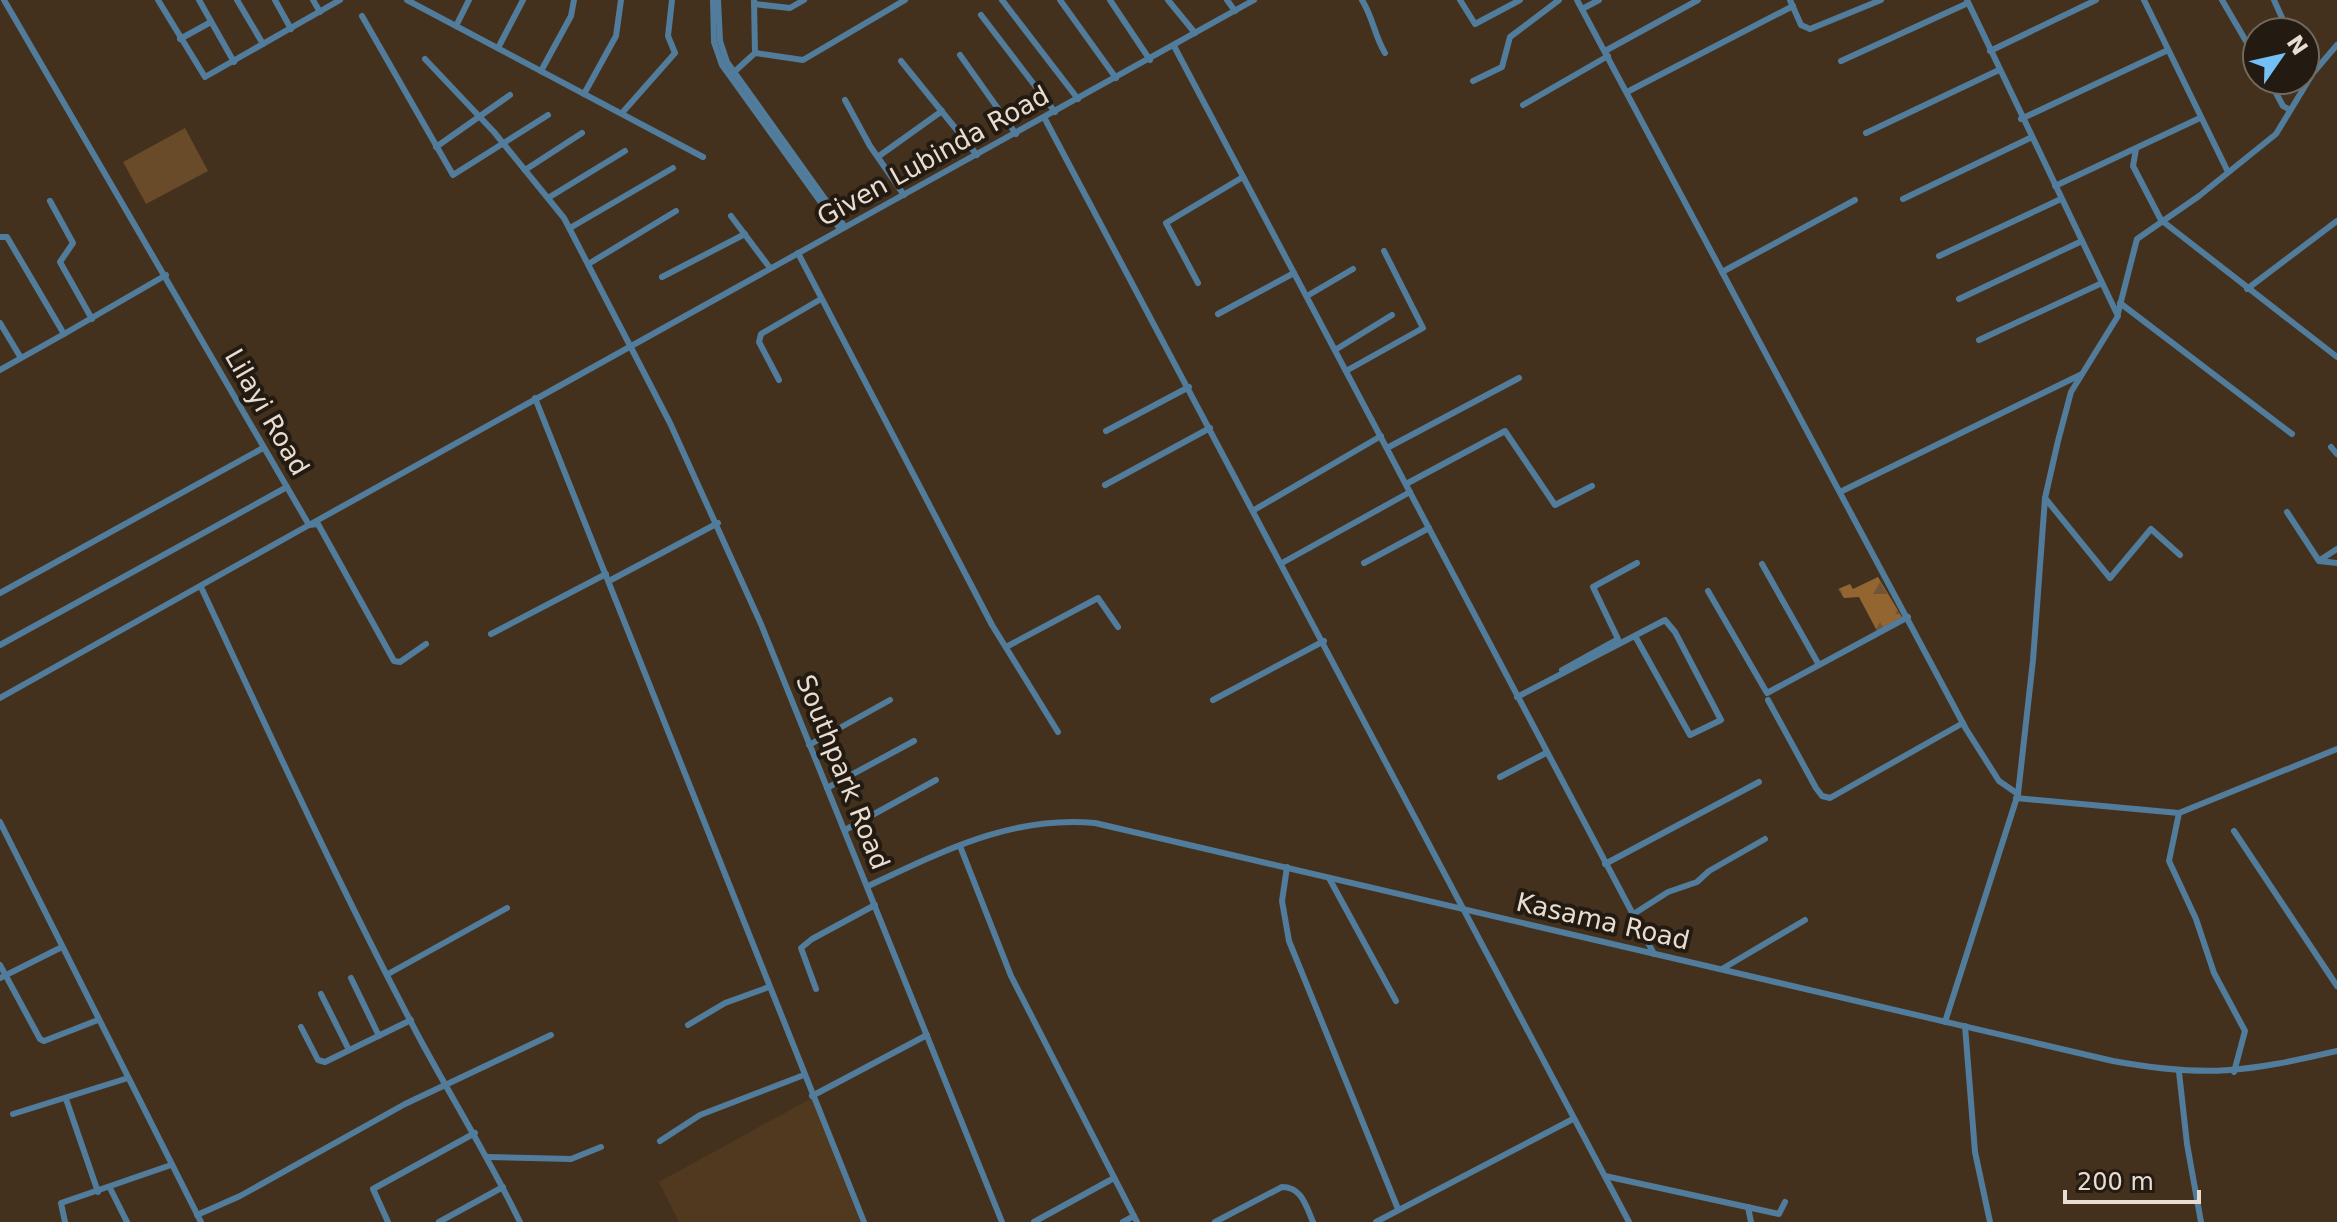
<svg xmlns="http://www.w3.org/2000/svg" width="2337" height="1222" font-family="'DejaVu Sans',sans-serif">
  <defs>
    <pattern id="forest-firs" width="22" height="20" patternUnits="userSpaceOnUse" patternTransform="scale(2)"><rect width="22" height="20" fill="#936531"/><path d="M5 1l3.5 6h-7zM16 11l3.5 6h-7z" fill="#705537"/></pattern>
  </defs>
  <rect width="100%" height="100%" fill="#43311d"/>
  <!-- built -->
  <polygon fill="#513920" points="812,1098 860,1222 679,1222 659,1182"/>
  <!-- forest -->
  <polygon fill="url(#forest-firs)" points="1878,577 1902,617 1877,631 1859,597 1844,598 1838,589 1850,584 1853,589"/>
  <!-- garden -->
  <polygon fill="#694a29" points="185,128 208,171 146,204 123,162"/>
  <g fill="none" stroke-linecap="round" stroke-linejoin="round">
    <!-- minor -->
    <g stroke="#517c9b" stroke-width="6">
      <polyline points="4,0 309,525 1254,0"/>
      <polyline points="158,0 205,77 340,0"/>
      <polyline points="199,0 234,62"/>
      <polyline points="237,0 263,44"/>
      <polyline points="275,0 291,29"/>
      <polyline points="313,0 320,12"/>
      <polyline points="407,0 703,157"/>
      <polyline points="713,0 714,42 722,65 840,229"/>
      <polyline points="718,0 720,41 727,62 845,227"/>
      <polyline points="754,0 755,53"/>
      <polyline points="1002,0 1078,99"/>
      <polyline points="1060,0 1116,78"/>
      <polyline points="1110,0 1150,60"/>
      <polyline points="1168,0 1195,33"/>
      <polyline points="1227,0 1235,11"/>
      <path d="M1362,0C1373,17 1374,35 1385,53"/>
      <polyline points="1460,0 1475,24 1520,0"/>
      <polyline points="1577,0 1966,729 1999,781 2018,794"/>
      <polyline points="1790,0 1801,25 1810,29 1881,0"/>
      <polyline points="2144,0 2228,172"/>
      <polyline points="2222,0 2257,60"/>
      <polyline points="754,4 790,8 804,0"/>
      <polyline points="1582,9 1599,0"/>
      <polyline points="981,15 1055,112"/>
      <polyline points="362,16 453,175 548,115"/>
      <polyline points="456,26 469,0"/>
      <polyline points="2265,32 2283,20 2274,0"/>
      <polyline points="180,39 211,22"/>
      <polyline points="1174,46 1654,954"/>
      <polyline points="498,48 523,0"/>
      <polyline points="1605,51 1698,0"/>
      <polyline points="1990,51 2096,0"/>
      <polyline points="960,55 1016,134"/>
      <polyline points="425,59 494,132 564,218 670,423 761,624 1002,1222"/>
      <polyline points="901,61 977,155"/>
      <polyline points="1841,61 1968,3"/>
      <polyline points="541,71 571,16 574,0"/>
      <polyline points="733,73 755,53 803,60 905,0"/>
      <polyline points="2269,80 2283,106 2290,110"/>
      <polyline points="1473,81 1502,67 1510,37 1559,0"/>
      <polyline points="1627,92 1793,6"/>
      <polyline points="584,94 616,36 621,0"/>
      <polyline points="845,100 870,146 904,195"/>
      <polyline points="1523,105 1608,56"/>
      <polyline points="622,113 675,53 668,36 672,0"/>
      <polyline points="1045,119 1629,1222"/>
      <polyline points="2021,119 2166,51"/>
      <polyline points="1866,133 1999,70"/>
      <polyline points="436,147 510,95"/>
      <polyline points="2136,149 2133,166 2161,220 2337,357"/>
      <polyline points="879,156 942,111"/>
      <polyline points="525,170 582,133"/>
      <polyline points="2055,186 2200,118"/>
      <polyline points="548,198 625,151"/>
      <polyline points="1903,199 2030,138"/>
      <polyline points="50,201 73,243 60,262 92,319"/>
      <polyline points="731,216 770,268"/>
      <polyline points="570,228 673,168"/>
      <polyline points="0,237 7,237 64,334 0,370"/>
      <polyline points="798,253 992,625 1058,732"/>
      <polyline points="1939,256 2061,199"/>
      <polyline points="590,263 676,211"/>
      <polyline points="1722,272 1855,200"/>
      <polyline points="662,277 745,234"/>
      <polyline points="1198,283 1166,223 1243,177"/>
      <polyline points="2247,289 2337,221"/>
      <polyline points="1307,296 1353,269"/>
      <polyline points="1959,299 2082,241"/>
      <polyline points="2120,303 2292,434"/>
      <polyline points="2118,313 2137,239 2199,196 2276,134 2313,73 2337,45"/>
      <polyline points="1218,314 1294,273"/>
      <polyline points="0,323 21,358"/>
      <polyline points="64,334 166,275"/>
      <polyline points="1979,340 2102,283"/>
      <polyline points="1335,350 1392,315"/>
      <polyline points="1346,371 1423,328 1384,251"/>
      <polyline points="779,380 759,342 761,334 821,299"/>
      <polyline points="535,398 864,1222"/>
      <polyline points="1106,431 1189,387"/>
      <polyline points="2331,447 2337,454"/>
      <polyline points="1387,448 1519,378"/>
      <polyline points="1406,484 1505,431 1555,505 1592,486"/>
      <polyline points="1105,485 1210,428"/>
      <polyline points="1840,492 2082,374"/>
      <polyline points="2045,498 2110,578 2151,529 2180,555"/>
      <polyline points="1254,510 1381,436"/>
      <polyline points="2287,512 2319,561 2337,563"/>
      <polyline points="2320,560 2337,549"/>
      <polyline points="1282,563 1410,492"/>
      <polyline points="1364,563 1429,528"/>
      <polyline points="1762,564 1819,665"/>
      <polyline points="609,581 718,523"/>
      <path d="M201,587C272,739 342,892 421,1041C454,1102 490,1160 520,1222"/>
      <polyline points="1708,591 1767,693 1908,617"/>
      <polyline points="0,593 263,448"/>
      <polyline points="491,634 606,574"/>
      <polyline points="0,645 287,487"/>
      <polyline points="1006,647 1098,598 1118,627"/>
      <polyline points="1562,670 1618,639 1593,587 1637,563"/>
      <polyline points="1517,697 1665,620 1675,632 1721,720 1690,735 1635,636"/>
      <polyline points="0,698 309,525 318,524 394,661 400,662 426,644"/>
      <polyline points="1213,700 1324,641"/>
      <polyline points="1768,700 1816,788 1822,796 1830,798 1963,723"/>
      <polyline points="809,745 890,700"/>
      <polyline points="1500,777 1546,753"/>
      <polyline points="827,788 914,741"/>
      <polyline points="2016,798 2179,813"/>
      <polyline points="0,822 201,1222"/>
      <polyline points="845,830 936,780"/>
      <polyline points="2234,831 2337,986"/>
      <polyline points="960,846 1011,976 1137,1222"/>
      <polyline points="1605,864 1759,782"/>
      <polyline points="1287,867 1282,901 1289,941 1398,1209"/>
      <polyline points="1329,878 1396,1001"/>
      <path d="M868,886C942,852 1011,815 1095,823L2113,1061C2206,1078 2247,1072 2337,1051"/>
      <polyline points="1632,915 1668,892 1697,882 1709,871 1765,839"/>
      <polyline points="0,965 40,1039 44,1041 98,1020"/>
      <polyline points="1722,969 1805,920"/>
      <polyline points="388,974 507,908"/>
      <polyline points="0,978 62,947"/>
      <polyline points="351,978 379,1036"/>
      <polyline points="816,989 801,948 812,939 875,905"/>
      <polyline points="321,994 349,1050"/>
      <polyline points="1945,1022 2018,794 2033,660 2045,498 2058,441 2071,392 2118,316 1967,0"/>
      <polyline points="688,1025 725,1003 769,987"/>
      <polyline points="1965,1026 1975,1152 1990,1222"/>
      <polyline points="301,1027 318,1060 325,1062 411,1020"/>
      <polyline points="2179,1072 2187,1144 2201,1222"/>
      <polyline points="2234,1072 2245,1031 2214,973 2196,919 2169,861 2179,813 2337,749"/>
      <polyline points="812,1096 927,1035"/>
      <polyline points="66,1099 98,1192"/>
      <polyline points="13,1114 128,1078"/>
      <polyline points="660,1141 700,1115 804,1075"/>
      <polyline points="488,1157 571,1159 601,1147"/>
      <polyline points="1605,1176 1779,1214 1785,1202"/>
      <polyline points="110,1188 127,1222"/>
      <polyline points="1748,1207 1751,1222"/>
      <polyline points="197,1215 240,1196 405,1104 551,1035"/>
      <polyline points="65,1222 61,1203 171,1165"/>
      <polyline points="388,1222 373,1189 475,1133"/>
      <polyline points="439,1222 503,1187"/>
      <polyline points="1034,1222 1114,1178"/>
      <polyline points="1123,1222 1134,1216"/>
      <path d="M1215,1222L1282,1187C1302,1187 1306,1206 1313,1222"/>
      <polyline points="1376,1222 1573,1119"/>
    </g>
  </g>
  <g text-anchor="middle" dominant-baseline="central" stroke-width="8" stroke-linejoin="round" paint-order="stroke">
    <!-- street labels -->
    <g font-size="26" fill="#e9ddd1" stroke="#231b12">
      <text transform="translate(933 156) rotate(-29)">Given Lubinda Road</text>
      <text transform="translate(267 412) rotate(60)">Lilayi Road</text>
      <text transform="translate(843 772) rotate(68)">Southpark Road</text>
      <text transform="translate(1603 921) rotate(13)">Kasama Road</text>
    </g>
  </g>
  <!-- north arrow -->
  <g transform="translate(2281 56) rotate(56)"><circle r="38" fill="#231b12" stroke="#72695e" stroke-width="2"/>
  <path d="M0-6L14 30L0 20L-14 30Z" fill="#74c0f6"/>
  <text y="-12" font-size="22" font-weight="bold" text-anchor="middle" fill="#e9ddd1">N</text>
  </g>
  <!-- scale -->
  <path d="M2065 1190v12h134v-12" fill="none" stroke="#e9ddd1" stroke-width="4"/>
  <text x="2077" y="1190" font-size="24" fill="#e9ddd1" stroke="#231b12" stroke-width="6" paint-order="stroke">200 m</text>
</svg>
